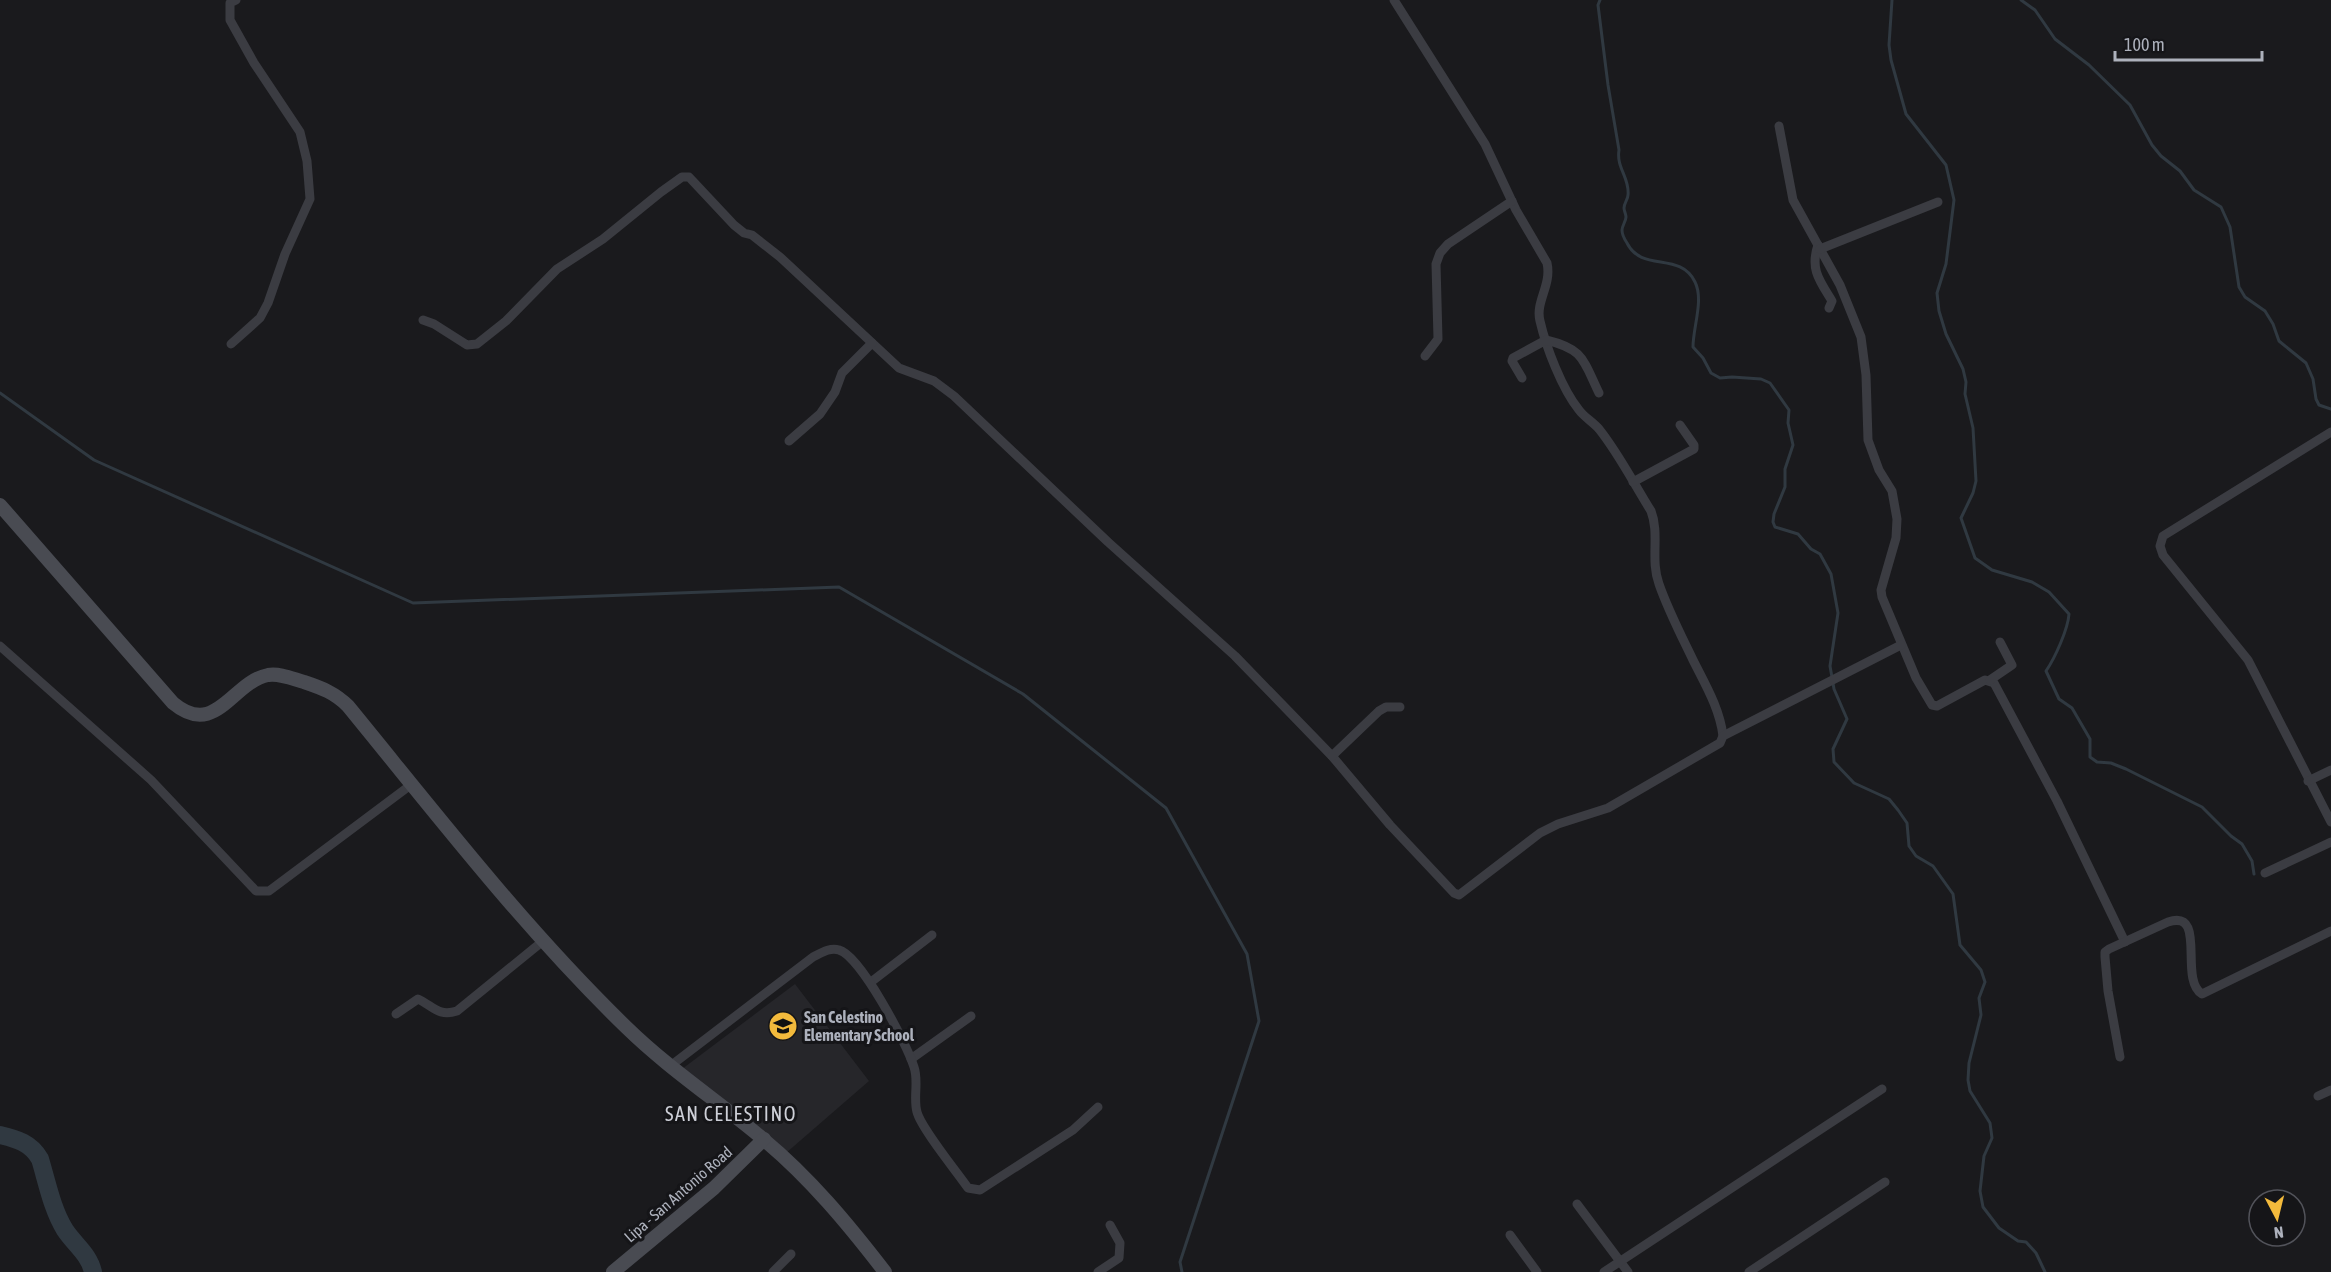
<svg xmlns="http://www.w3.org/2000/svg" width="2331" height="1272" font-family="'Asap Condensed',sans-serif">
  <rect width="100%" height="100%" fill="#1a1a1d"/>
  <!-- built -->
  <polygon fill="#26262a" points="795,984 869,1081 786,1153 682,1069"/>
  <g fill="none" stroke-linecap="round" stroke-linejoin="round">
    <!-- stream -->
    <g stroke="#303941" stroke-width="3">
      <path d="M1600,0L1598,5L1608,85L1619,150C1616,168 1630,178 1628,195C1628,199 1624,203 1624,208C1624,211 1626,214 1626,217C1626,221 1622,226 1622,230C1622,235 1625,240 1627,243C1642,273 1680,251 1695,282C1704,300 1693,327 1693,347L1703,358L1711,373L1720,378L1732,377L1761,379L1770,383L1789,410L1788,423L1793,445L1785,469V487L1774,514L1773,522L1775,527L1798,534L1811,549L1820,554L1831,574L1838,613L1830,666L1834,689L1847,719L1833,749L1834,762L1854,783L1889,799L1898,810L1907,823L1909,846L1916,856L1933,866L1953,894L1960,945L1981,970L1985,982L1979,998L1981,1015L1969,1063L1968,1080L1970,1091L1990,1123L1992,1138L1984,1156L1980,1191L1983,1207L1999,1228L2018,1241L2026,1242L2036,1253L2045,1272"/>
      <path d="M1892,0L1889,45L1891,60L1906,114L1946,165L1954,200L1946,264L1937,293L1939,311L1946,334L1963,369L1966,382L1965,394L1973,428L1976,481L1973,493L1961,518L1975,558L1992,570L2032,582L2049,592L2069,614C2068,629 2055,658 2046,671L2059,699L2072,708L2090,739V757L2097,762L2111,763L2126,769L2202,807L2231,836L2242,844L2252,861L2254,874"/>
      <polyline points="2021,0 2035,10 2055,39 2089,65 2130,105 2152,145 2161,156 2180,171 2194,190 2221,207 2230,227 2239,287 2245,297 2265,311 2273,324 2279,341 2306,363 2313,379 2316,399 2319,405 2331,409"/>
      <polyline points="0,393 94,460 413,603 839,587 1023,694 1166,808 1247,954 1259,1021 1180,1262 1182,1272"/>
    </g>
    <!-- river -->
    <path stroke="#303941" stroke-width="18" d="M0,1135C17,1139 31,1143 40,1159C47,1182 52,1209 65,1230C75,1245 89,1254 93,1272"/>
    <!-- street -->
    <g stroke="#3b3c42" stroke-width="9">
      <path d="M1394,0L1485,144L1516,210L1547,263C1552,285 1535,302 1540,321C1546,347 1562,389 1579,410C1584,417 1593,422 1599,429C1619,454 1634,484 1651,511C1660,534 1650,560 1659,584C1668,610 1681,635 1693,660C1705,684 1720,709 1723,736"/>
      <polyline points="1779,126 1793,200 1840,285 1861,337 1866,375 1868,440 1879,470 1892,491 1897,519 1896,538 1881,590 1882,597 1916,678 1932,705 1937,706 1985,680 1994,683 2057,801 2125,942"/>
      <path d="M1818,245C1810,269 1819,280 1832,301L1829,308"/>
      <polyline points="1820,249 1938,202"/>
      <polyline points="423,320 434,324 467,345 477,344 506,321 557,269 603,239 661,192 682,177 689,177 734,225 744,233 752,235 780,257 899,368 934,381 954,396 1108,542 1235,656 1332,756 1390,825 1454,893 1459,895 1540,833 1558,824 1608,808 1720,743 1723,736 1901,645"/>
      <polyline points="231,344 260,318 268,303 285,254 310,199 307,161 300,132 254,63 230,20 230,3 236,0"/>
      <polyline points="1425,356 1438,339 1436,264 1440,253 1448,244 1512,201"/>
      <path d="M1522,378L1512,361L1513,358L1546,340C1584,349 1583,360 1599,393"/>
      <polyline points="2331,432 2163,536 2160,546 2163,555 2248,660 2331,822"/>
      <polyline points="789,441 820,414 835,392 842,373 872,343"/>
      <polyline points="1633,482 1694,449 1694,445 1680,425"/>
      <polyline points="0,646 151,780 256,891 269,891 412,784"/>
      <polyline points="1990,680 2012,665 2000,642"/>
      <polyline points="1332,756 1379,711 1386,707 1400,707"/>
      <polyline points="2308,781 2331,770"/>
      <polyline points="2265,873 2331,842"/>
      <polyline points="871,982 932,935"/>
      <path d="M396,1014L418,999C433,1006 438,1017 457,1011L543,941"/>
      <path d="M2120,1057L2108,991L2105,957V952L2109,949L2168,922C2208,909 2178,979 2202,994L2331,931"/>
      <polyline points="911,1059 971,1016"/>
      <path d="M669,1067L813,957C821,953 830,947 839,950C860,955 907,1044 914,1067C919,1081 913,1098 917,1112C921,1128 957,1172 968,1188L980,1190L1073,1130L1098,1107"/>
      <polyline points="2318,1096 2331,1090"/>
      <polyline points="1577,1204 1628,1272"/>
      <polyline points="1510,1235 1537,1272"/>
      <polyline points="773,1272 791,1254"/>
      <polyline points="1098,1272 1119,1258 1120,1243 1110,1225"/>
      <polyline points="1604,1272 1882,1089"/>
      <polyline points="1749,1272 1885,1182"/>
    </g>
    <!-- secondary -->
    <g stroke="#494b52" stroke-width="14">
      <path d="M0,505L173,703C216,739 232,682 268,675C280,673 293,679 304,682C322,688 335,693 348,706C438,816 524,928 626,1027C669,1069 718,1101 763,1139C810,1178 848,1224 885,1272"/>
      <polyline points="613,1272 714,1188 764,1139"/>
    </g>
  </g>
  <!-- icons -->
  <defs>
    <g id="school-disc" transform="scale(1.5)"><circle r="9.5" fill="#f3ba3c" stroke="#151518"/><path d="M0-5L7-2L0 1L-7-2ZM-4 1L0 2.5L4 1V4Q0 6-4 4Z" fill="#111"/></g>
  </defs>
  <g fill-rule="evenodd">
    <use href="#school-disc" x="783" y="1026"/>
  </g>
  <g text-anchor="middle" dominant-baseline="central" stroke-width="6" stroke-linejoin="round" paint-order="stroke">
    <!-- poi labels -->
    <g font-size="16" font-weight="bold" fill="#adb1bc" stroke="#151518" text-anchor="start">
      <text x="804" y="1017">San Celestino<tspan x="804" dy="18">Elementary School</tspan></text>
    </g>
    <!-- street labels -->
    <g font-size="16" fill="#adb1bc" stroke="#151518">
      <text transform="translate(678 1194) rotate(-41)">Lipa - San Antonio Road</text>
    </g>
    <!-- quarter labels -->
    <g font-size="20" letter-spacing="1.5" fill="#ced0d8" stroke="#151518">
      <text x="731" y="1113">SAN CELESTINO</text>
    </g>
  </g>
  <!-- north arrow -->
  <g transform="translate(2277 1218) rotate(173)"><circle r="28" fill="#151518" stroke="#52535a" stroke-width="1.5"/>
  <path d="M0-4.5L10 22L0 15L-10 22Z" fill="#f3ba3c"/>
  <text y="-9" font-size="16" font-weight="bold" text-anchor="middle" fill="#adb1bc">N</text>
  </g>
  <!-- scale -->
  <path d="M2115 51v9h147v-9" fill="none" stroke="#adb1bc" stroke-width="3"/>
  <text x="2124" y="51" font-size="18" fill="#adb1bc" stroke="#151518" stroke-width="4.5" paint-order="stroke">100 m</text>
</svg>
